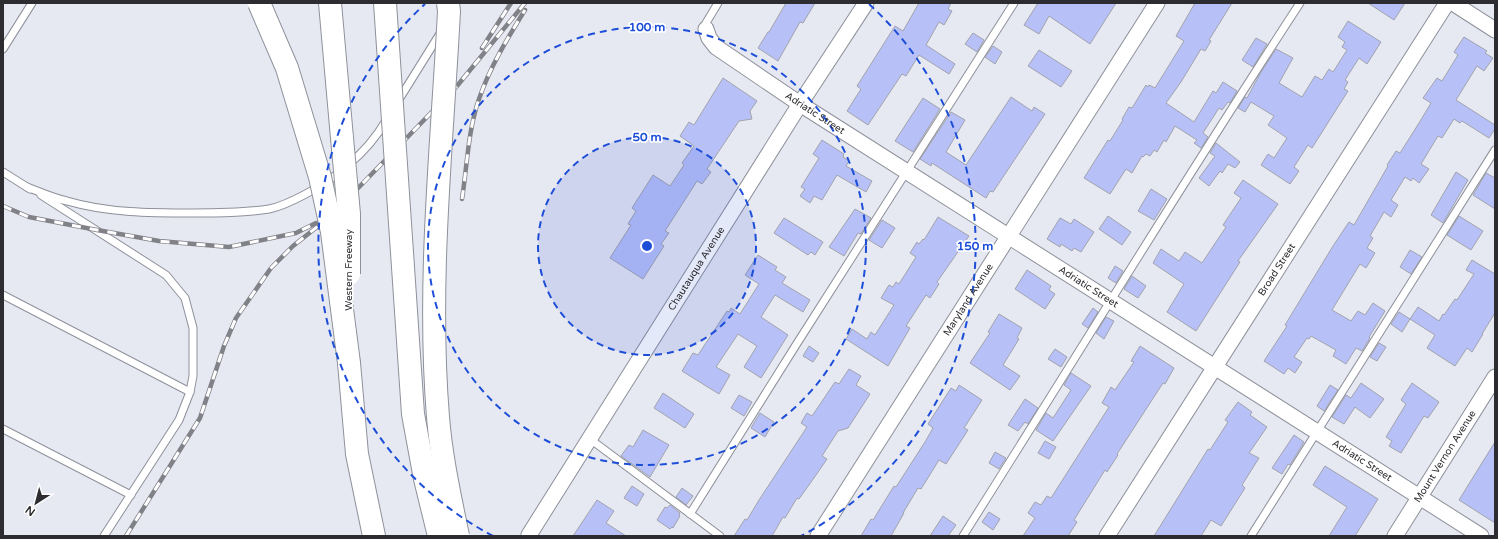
<svg xmlns="http://www.w3.org/2000/svg" width="1498" height="539" font-family="'Varela Round',sans-serif">
  <rect width="100%" height="100%" fill="#e6e8f2"/>
  <!-- building -->
  <g fill="#b7c1f7" stroke="#a1a3ad">
    <polygon points="786,3 815,3 803,23 800,22 778,61 758,48 768,32 769,32"/>
    <polygon points="919,3 951,3 948,9 952,11 944,25 939,22 926,45 955,64 949,74 919,55 906,76 902,74 868,125 847,111 861,89 857,86 895,26 903,31"/>
    <polygon points="1038,3 1116,3 1090,44 1049,16 1039,34 1024,25"/>
    <polygon points="1195,3 1232,3 1209,40 1211,41 1205,51 1201,49 1181,82 1166,103 1194,122 1213,91 1216,93 1223,82 1237,91 1230,103 1228,102 1222,110 1219,108 1203,133 1208,137 1201,148 1194,143 1197,140 1175,126 1166,142 1164,140 1157,152 1154,150 1150,156 1146,154 1143,157 1142,156 1132,173 1126,169 1110,194 1084,178 1108,140 1110,141 1123,120 1122,119 1129,107 1132,108 1146,85 1148,87 1149,85 1155,88 1184,41 1176,36"/>
    <polygon points="1368,3 1405,3 1394,20"/>
    <polygon points="1348,21 1381,42 1367,64 1359,58 1345,80 1348,82 1344,89 1348,91 1312,148 1308,145 1294,167 1299,171 1290,184 1261,165 1268,154 1274,158 1287,138 1268,125 1274,116 1251,102 1245,112 1238,108 1245,97 1247,98 1261,72 1276,49 1293,58 1279,83 1302,97 1315,76 1322,80 1329,69 1333,72 1347,50 1342,47 1345,42 1338,37"/>
    <polygon points="973,33 984,40 977,52 965,44"/>
    <polygon points="1464,37 1487,51 1485,53 1493,58 1484,71 1477,66 1456,100 1495,125 1495,129 1489,138 1462,121 1460,123 1454,119 1442,138 1438,136 1421,164 1429,169 1419,183 1413,178 1411,181 1405,177 1391,200 1398,205 1391,217 1384,212 1370,236 1373,238 1367,248 1375,253 1366,268 1360,264 1332,310 1351,321 1358,311 1365,315 1373,303 1385,311 1369,337 1370,338 1362,351 1356,348 1346,364 1333,356 1336,350 1311,336 1309,339 1307,338 1294,357 1302,362 1295,373 1288,368 1284,374 1264,361 1287,326 1285,325 1333,246 1349,222 1354,225 1388,166 1387,165 1396,151 1400,153 1419,123 1431,103 1423,98 1437,78 1442,81 1458,55 1454,52"/>
    <polygon points="1256,38 1267,44 1253,67 1242,60"/>
    <polygon points="993,46 1002,52 995,64 985,57"/>
    <polygon points="1039,50 1072,71 1061,87 1028,66"/>
    <polygon points="723,78 757,101 750,111 752,119 739,121 707,169 711,172 702,184 697,181 665,231 669,233 661,244 664,246 643,279 610,258 631,225 628,224 636,211 632,208 653,175 670,186 684,165 682,163 694,146 680,136 689,122 694,125"/>
    <polygon points="1011,97 1032,111 1034,107 1045,114 993,192 990,191 986,198 932,163 931,166 920,159 951,112 965,120 946,152 966,165"/>
    <polygon points="923,98 940,109 913,152 895,141"/>
    <polygon points="822,140 844,154 843,157 849,161 846,166 872,181 866,192 837,175 822,200 814,196 810,203 800,196 805,189 801,187 819,158 813,154"/>
    <polygon points="1216,143 1240,162 1235,168 1228,164 1222,173 1220,171 1209,186 1199,178 1215,156 1210,153"/>
    <polygon points="1456,172 1468,180 1443,223 1431,215"/>
    <polygon points="1486,173 1495,178 1495,209 1473,195"/>
    <polygon points="1243,180 1278,204 1238,261 1240,262 1196,331 1167,312 1184,284 1153,263 1161,249 1179,261 1185,252 1202,263 1226,227 1223,225 1241,198 1234,193"/>
    <polygon points="1151,189 1167,199 1154,220 1138,211"/>
    <polygon points="855,209 871,218 861,234 858,233 844,256 829,247"/>
    <polygon points="1108,216 1131,232 1122,245 1099,229"/>
    <polygon points="1459,216 1483,231 1471,250 1447,235"/>
    <polygon points="938,217 969,236 937,282 939,284 930,298 926,295 906,326 910,328 888,366 846,339 852,329 867,339 871,332 875,335 894,305 881,298 889,285 893,287 896,282 899,284 916,257 910,253 917,242 919,244 923,239 924,240"/>
    <polygon points="784,218 823,242 815,255 811,252 808,255 774,233"/>
    <polygon points="1060,218 1071,224 1074,219 1094,232 1081,252 1074,248 1072,251 1061,244 1060,247 1047,239"/>
    <polygon points="882,220 895,228 882,248 869,240"/>
    <polygon points="1410,250 1422,257 1411,274 1400,267"/>
    <polygon points="758,255 777,267 775,270 786,277 782,283 810,300 803,312 775,295 761,317 788,335 761,378 744,367 757,346 738,334 716,367 730,375 719,394 682,371 693,353 698,355 727,311 729,312 731,308 740,314 759,284 745,275"/>
    <polygon points="1472,260 1495,274 1495,313 1482,334 1483,334 1472,352 1467,348 1455,366 1427,348 1435,335 1410,319 1418,307 1439,321 1443,314 1444,315 1455,299 1457,300 1474,274 1466,270"/>
    <polygon points="1115,266 1123,271 1116,283 1108,278"/>
    <polygon points="1027,270 1051,286 1049,290 1055,294 1045,309 1015,289"/>
    <polygon points="1132,276 1146,286 1138,298 1124,289"/>
    <polygon points="1093,308 1098,312 1088,328 1082,324"/>
    <polygon points="1399,312 1410,319 1402,332 1391,324"/>
    <polygon points="999,314 1022,328 1017,338 1019,339 1003,365 1020,376 1010,390 970,363 990,333 988,332"/>
    <polygon points="1106,317 1114,321 1104,339 1096,333"/>
    <polygon points="1379,343 1386,347 1377,361 1370,357"/>
    <polygon points="809,346 819,353 813,362 803,356"/>
    <polygon points="1140,346 1174,368 1165,384 1163,383 1117,454 1118,455 1107,472 1105,470 1074,520 1077,522 1068,536 1023,536 1035,518 1028,513 1035,502 1041,505 1047,496 1051,498 1109,407 1102,403 1111,387 1115,390 1134,362 1131,361"/>
    <polygon points="1055,349 1067,357 1061,367 1048,359"/>
    <polygon points="849,369 861,376 856,385 870,394 848,428 838,431 822,456 827,459 816,475 799,499 797,498 785,518 783,517 772,536 734,536 745,519 747,520 759,500 807,427 801,423 807,413 812,416 835,382 839,384"/>
    <polygon points="1071,373 1091,386 1053,441 1036,430 1046,413 1053,418 1071,390 1064,385"/>
    <polygon points="1361,383 1384,399 1370,418 1355,407 1344,424 1332,417 1346,395 1351,398"/>
    <polygon points="1412,383 1439,402 1428,418 1424,416 1401,453 1389,446 1392,441 1386,437 1406,404 1401,400"/>
    <polygon points="959,385 982,400 964,428 968,430 959,444 946,464 939,460 921,489 918,488 903,513 904,513 891,536 861,536 871,519 873,520 894,486 896,487 925,442 933,428 928,424 951,388 956,391"/>
    <polygon points="1330,385 1338,390 1324,411 1317,406"/>
    <polygon points="663,393 694,414 685,428 654,408"/>
    <polygon points="739,395 752,402 744,416 731,408"/>
    <polygon points="1025,399 1038,408 1028,424 1025,422 1018,431 1008,425"/>
    <polygon points="1238,402 1252,412 1250,415 1267,427 1249,453 1259,458 1242,485 1245,488 1221,526 1211,520 1201,536 1154,536 1208,449 1210,450 1228,422 1225,420"/>
    <polygon points="760,413 774,422 765,437 751,428"/>
    <polygon points="643,430 669,445 650,477 621,456 629,445 633,447"/>
    <polygon points="1294,435 1304,442 1290,465 1288,464 1282,474 1272,468"/>
    <polygon points="1045,441 1056,447 1049,459 1038,453"/>
    <polygon points="1495,442 1495,523 1459,500"/>
    <polygon points="995,452 1006,458 999,469 989,463"/>
    <polygon points="1325,466 1378,499 1355,536 1329,536 1347,507 1313,485"/>
    <polygon points="632,486 644,494 637,506 624,498"/>
    <polygon points="682,488 693,496 686,505 676,497"/>
    <polygon points="597,500 614,511 606,523 626,536 573,536"/>
    <polygon points="670,505 680,513 679,515 680,516 673,528 672,527 670,529 657,520 665,507 667,508"/>
    <polygon points="989,512 1000,519 993,530 982,522"/>
    <polygon points="943,516 956,525 948,536 930,536"/>
  </g>
  <g fill="none" stroke-linecap="round" stroke-linejoin="round">
    <!-- service casing -->
    <g stroke="#8e919a" stroke-width="9">
      <g id="service">
        <polyline points="706,29 706,23 718,3"/>
        <polyline points="3,49 32,3"/>
        <polyline points="398,101 441,32"/>
        <path d="M349,164C365,151 377,136 387,119"/>
        <polyline points="3,172 30,189"/>
        <path d="M27,187C40,192 53,198 67,201C108,213 151,213 193,213C219,213 244,213 269,209C289,205 326,184 341,171"/>
        <polyline points="41,195 166,275 185,298 193,328 193,376 190,392 179,420 104,536"/>
        <polyline points="3,295 190,392"/>
        <polyline points="3,429 131,495"/>
        <polyline points="590,439 720,536"/>
        <polyline points="690,514 796,345 1014,3"/>
        <path d="M963,536C1075,359 1185,179 1300,3"/>
        <polyline points="1251,536 1495,150"/>
      </g>
    </g>
    <!-- minor casing -->
    <g stroke="#8e919a" stroke-width="17">
      <g id="minor">
        <polyline points="1453,3 1495,30"/>
        <path id="s1" d="M706,29L709,38L716,47L800,104L1481,536"/>
        <path id="s2" d="M530,536L529,535L800,104L866,3"/>
        <path id="s3" d="M818,536L1157,3"/>
        <path id="s4" d="M1107,536L1447,3"/>
        <path id="s5" d="M1395,536L1495,377"/>
      </g>
    </g>
    <!-- motorway casing -->
    <g stroke="#8e919a" stroke-width="24">
      <g id="motorway">
        <polyline points="330,3 342,138"/>
        <polyline points="349,363 357,454 374,536"/>
      </g>
    </g>
    <!-- service -->
    <use href="#service" stroke="#fff" stroke-width="7"/>
    <!-- minor -->
    <use href="#minor" stroke="#fff" stroke-width="15"/>
    <!-- motorway -->
    <use href="#motorway" stroke="#fff" stroke-width="22"/>
    <!-- rail casing -->
    <g stroke="#818188" stroke-width="4.5">
      <g id="rail">
        <polyline points="482,48 511,3"/>
        <path d="M462,199C467,167 468,130 479,99C490,67 507,39 525,10"/>
        <polyline points="3,206 29,217 97,230 159,241 229,247 296,233 316,223"/>
        <polyline points="126,536 200,418 224,346 236,318 271,268 293,246 332,215 457,86 525,3"/>
      </g>
    </g>
    <!-- rail -->
    <use href="#rail" stroke="#fff" stroke-width="3" stroke-dasharray="9" stroke-linecap="butt"/>
    <!-- motorway-bridge casing -->
    <g stroke="#8e919a" stroke-width="24" stroke-linecap="butt">
      <g id="motorway-bridge">
        <polyline points="259,3 287,68 320,177 332,232 349,363"/>
        <polyline points="385,3 413,414 425,479 439,536"/>
        <path d="M448,3L449,11C442,146 427,281 438,417C441,456 450,497 458,536"/>
        <polyline points="342,138 349,214 349,274"/>
      </g>
    </g>
    <!-- motorway-bridge -->
    <use href="#motorway-bridge" stroke="#fff" stroke-width="22"/>
  </g>
  <!-- distance rings -->
  <circle cx="647" cy="246" r="109" fill="#1d4ed8" fill-opacity=".12"/>
  <g fill="none" stroke="#1d4ed8" stroke-width="2" stroke-dasharray="7 5">
    <circle cx="647" cy="246" r="109"/>
    <circle cx="647" cy="246" r="219"/>
    <path d="M493 536A328 328 0 0 1 425 4M869 4A328 328 0 0 1 801 536"/>
  </g>
  <g text-anchor="middle" dominant-baseline="central" stroke-width="3.5" stroke-linejoin="round" paint-order="stroke">
    <!-- street labels -->
    <g font-size="10" fill="#2d2d31" stroke="#fff">
      <text stroke="none"><textPath href="#s1" startOffset="140">Adriatic Street</textPath></text>
      <text stroke="none"><textPath href="#s2" startOffset="316">Chautauqua Avenue</textPath></text>
      <text stroke="none"><textPath href="#s4" startOffset="316">Broad Street</textPath></text>
      <text transform="translate(349 270) rotate(-90)">Western Freeway</text>
      <text stroke="none"><textPath href="#s1" startOffset="464">Adriatic Street</textPath></text>
      <text stroke="none"><textPath href="#s3" startOffset="280">Maryland Avenue</textPath></text>
      <text stroke="none"><textPath href="#s5" startOffset="94">Mount Vernon Avenue</textPath></text>
      <text stroke="none"><textPath href="#s1" startOffset="788">Adriatic Street</textPath></text>
    </g>
  </g>
  <circle cx="647" cy="246" r="6" fill="#1d4ed8" stroke="#fff" stroke-width="2"/>
  <g font-size="12" text-anchor="middle" font-weight="bold" fill="#1d4ed8" stroke="#fff" stroke-width="3.5" stroke-linejoin="round" paint-order="stroke">
    <text x="647" y="31">100 m</text>
    <text x="647" y="141">50 m</text>
    <text x="975" y="250">150 m</text>
  </g>
  <!-- border -->
  <rect width="1498" height="539" fill="none" stroke="#2d2d31" stroke-width="8"/>
  <!-- north arrow -->
  <g transform="translate(36 503) rotate(216)" stroke="#ffffff" stroke-width="3" paint-order="stroke">
  <path d="M0-3L7 15L0 10L-7 15Z" fill="#2d2d31"/>
  <text y="-6" font-size="11" font-weight="bold" text-anchor="middle" fill="#2d2d31">N</text>
  </g>
</svg>
